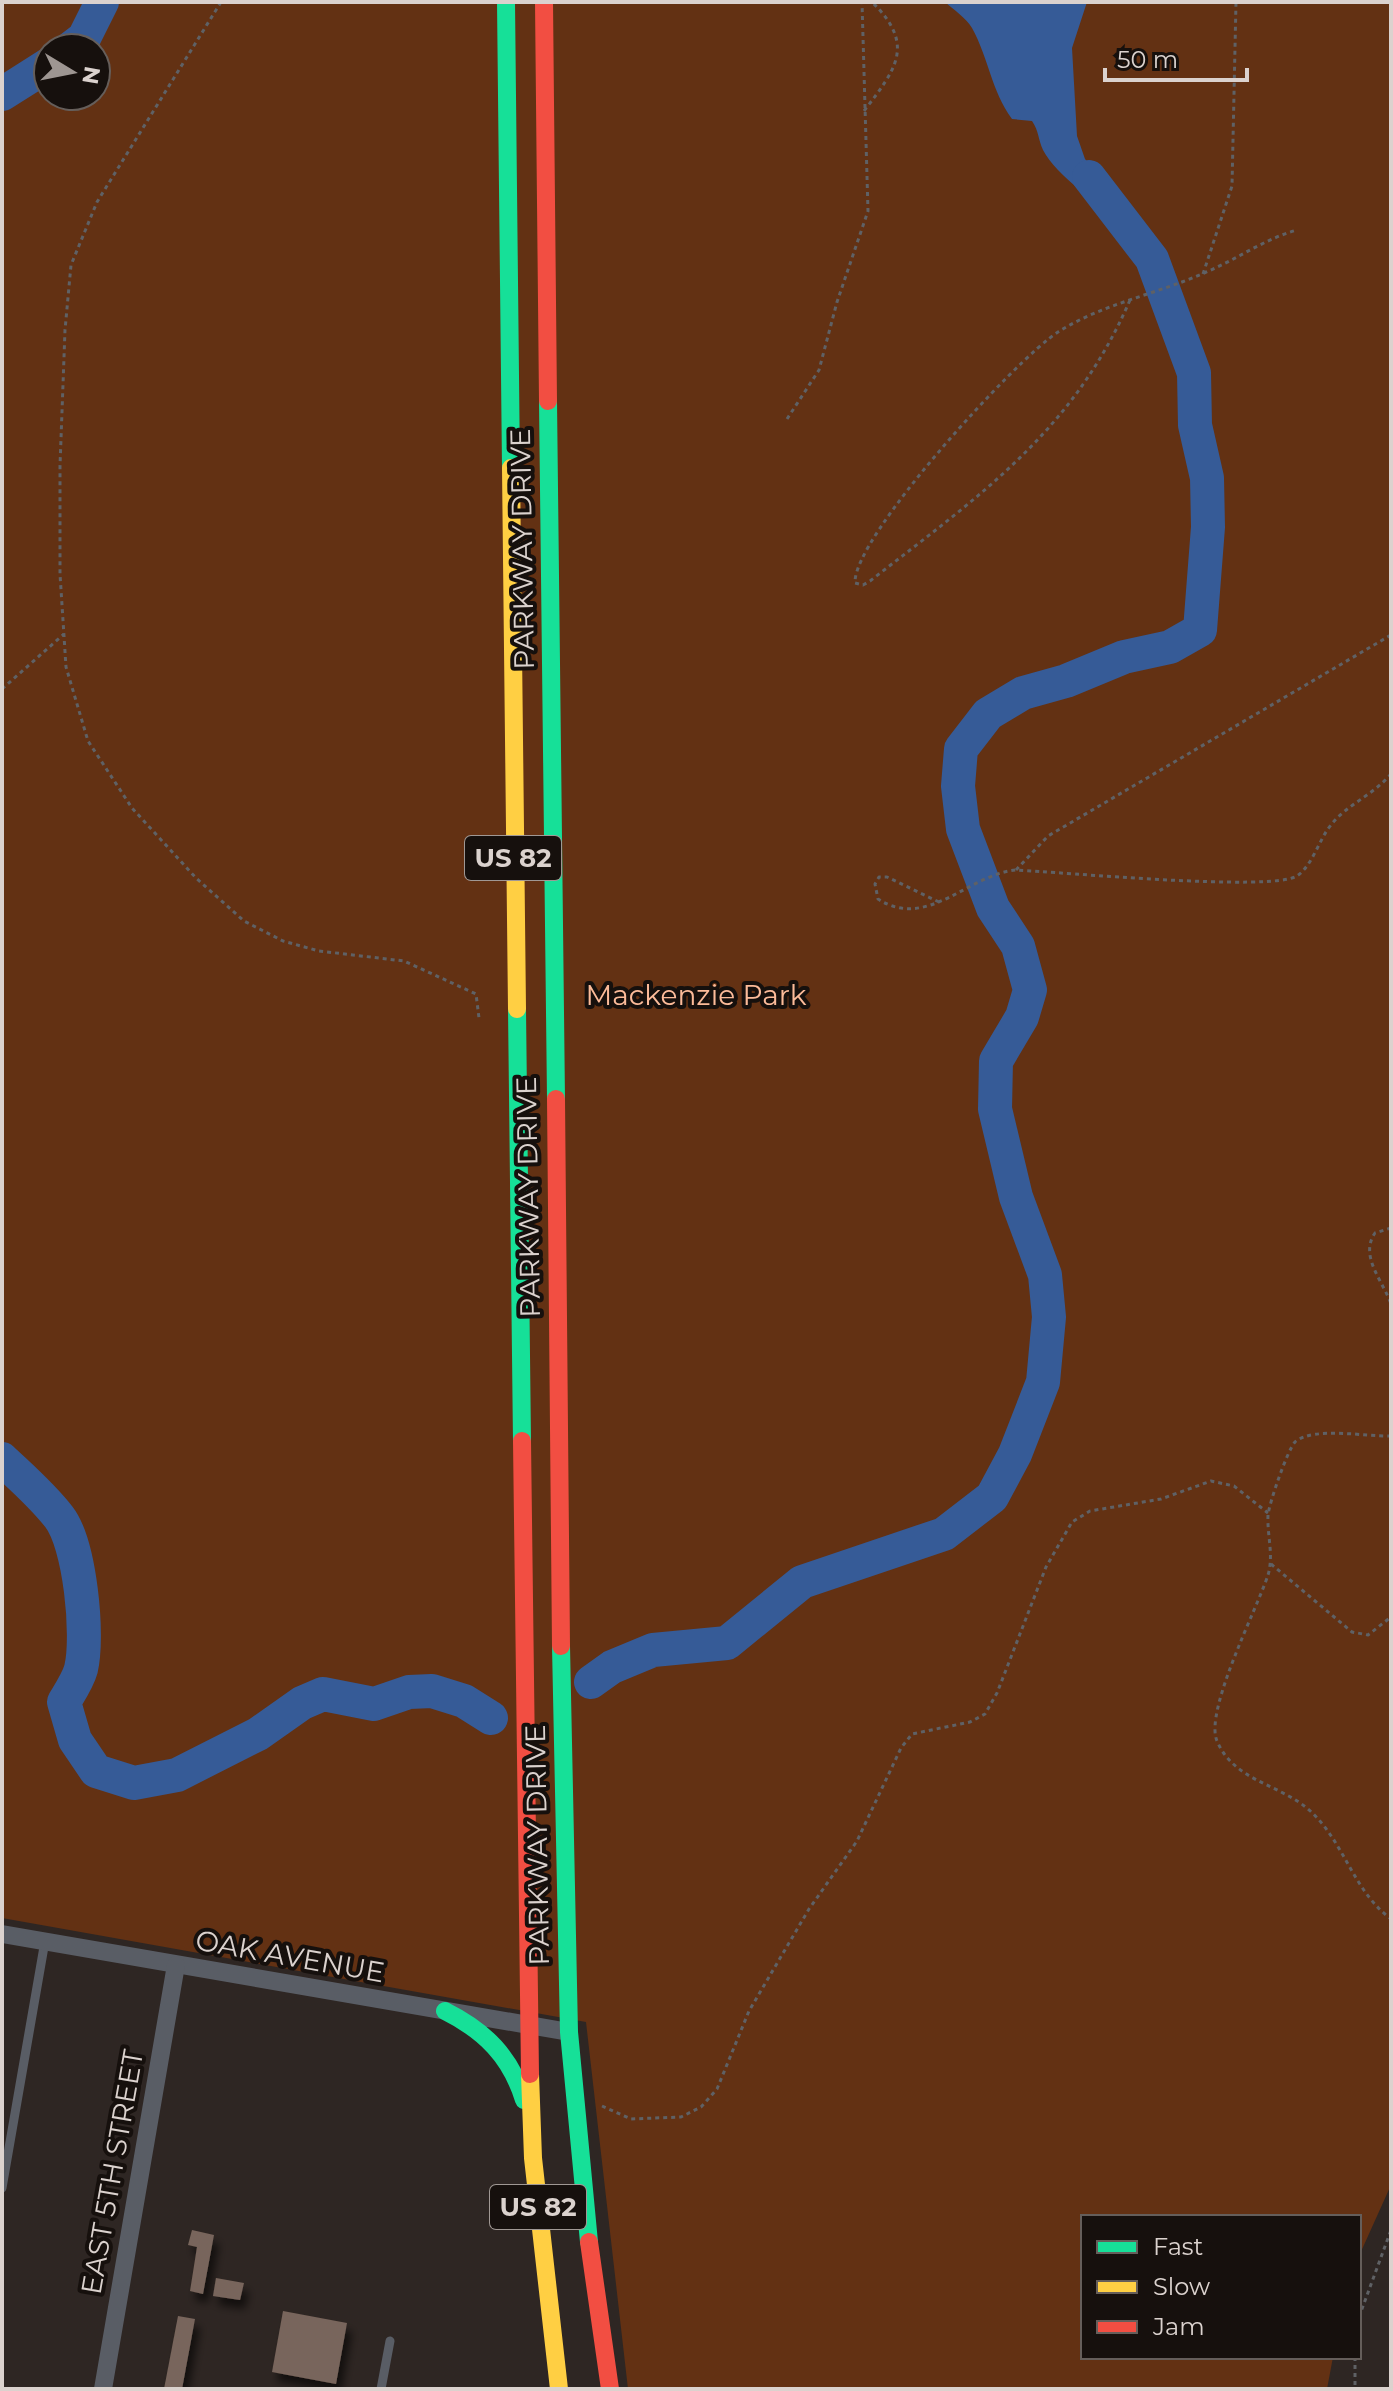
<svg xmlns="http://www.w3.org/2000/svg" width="1393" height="2391" font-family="Montserrat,sans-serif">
  <defs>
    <filter id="shadow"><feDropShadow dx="5" dy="9" stdDeviation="4" flood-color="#0009"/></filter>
  </defs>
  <rect width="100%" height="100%" fill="#2e2623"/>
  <!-- green -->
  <path fill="#633113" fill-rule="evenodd" d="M2,2H1391V2185L1359,2256V2217H1083V2357H1333L1327,2389H628L586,2022L2,1918ZM48,48H96V96H48Z"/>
  <!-- water -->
  <path fill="#365b97" d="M945,2H1087L1072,48L1077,136L1085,159L1114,194L1125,218C1100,208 1056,175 1043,150C1038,139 1039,131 1032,121L1012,119C991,90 989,59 972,28C966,18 954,10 945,2Z"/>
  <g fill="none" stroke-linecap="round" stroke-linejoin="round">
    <!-- river -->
    <g stroke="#365b97" stroke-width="34">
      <polyline points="71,48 84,38 102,2"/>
      <polyline points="2,94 48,65"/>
      <path d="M2,1459C21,1477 43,1496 59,1517C80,1544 89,1635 81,1669C78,1680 70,1692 64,1702L75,1740L96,1771L134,1783L177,1775L258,1734L302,1703L323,1694L374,1704L409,1692L432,1691L464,1701L491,1718"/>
      <polyline points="591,1682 612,1667 653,1650 727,1643 802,1582 944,1534 992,1497 1015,1454 1043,1382 1049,1317 1045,1275 1016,1197 995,1109 996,1061 1022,1017 1030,990 1018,946 993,908 963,829 958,786 961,749 988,714 1023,693 1066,681 1124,657 1170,647 1200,630 1208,527 1207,478 1195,425 1194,373 1152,259 1089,177"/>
    </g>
  </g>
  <!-- building -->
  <g fill="#78655b" filter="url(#shadow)">
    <polygon points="192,2230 214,2235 203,2294 190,2291 197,2247 188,2245"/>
    <polygon points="216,2278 244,2283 240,2300 213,2296"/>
    <polygon points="283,2311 347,2323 336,2384 272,2372"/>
    <polygon points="178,2316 195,2319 182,2389 164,2389"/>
  </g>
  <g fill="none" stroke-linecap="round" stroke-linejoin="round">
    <!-- path -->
    <g stroke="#5f6165" stroke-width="3" stroke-dasharray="4 4" stroke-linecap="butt">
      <polyline points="221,2 97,202 71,265 65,330 60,466 60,574 66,667 88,741 132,808 196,878 244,921 283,941 319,951 404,961 476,994 479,1018"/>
      <path d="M864,111C896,69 916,45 872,2"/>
      <polyline points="1203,274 1232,186 1236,2"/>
      <path d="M1130,300C1073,432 979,496 870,581L863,585L855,583C853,537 1016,359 1058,332C1102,304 1157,294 1204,273C1236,260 1264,239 1297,230"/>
      <polyline points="787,419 819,370 837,302 868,211 862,2"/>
      <polyline points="2,689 64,634"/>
      <polyline points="1016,870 1048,836 1391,635"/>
      <path d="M939,902L887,877H879L875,884L878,899C927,931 969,874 1016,870C1061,872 1271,892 1297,876C1313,865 1319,839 1331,825C1346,805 1372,796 1391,774"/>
      <path d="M1391,1228L1375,1233C1359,1256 1383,1281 1391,1304"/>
      <path d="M1391,1436C1368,1437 1313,1426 1295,1442C1287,1451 1269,1504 1268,1515C1267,1536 1274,1555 1268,1575C1257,1609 1204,1711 1217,1741C1234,1781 1279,1784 1308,1809C1344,1840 1352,1890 1391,1919"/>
      <polyline points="1271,1564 1352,1632 1368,1635 1391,1617"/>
      <polyline points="602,2106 631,2119 681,2117 701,2107 717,2089 749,2011 809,1909 857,1841 901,1748 912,1734 970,1722 985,1714 997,1693 1046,1567 1072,1522 1090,1511 1161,1499 1211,1481 1234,1486 1268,1513"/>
      <polyline points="1359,2317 1391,2230"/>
      <polyline points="1355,2357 1355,2389"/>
    </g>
    <!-- lane -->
    <g stroke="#595d65" stroke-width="9">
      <polyline points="2,2188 45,1941"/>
      <polyline points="381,2389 390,2341"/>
    </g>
    <!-- street -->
    <g stroke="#595d65" stroke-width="18">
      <polyline points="2,1934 569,2032"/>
      <polyline points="103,2389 176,1965"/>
    </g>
    <!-- fast -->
    <g stroke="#16e098" stroke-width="18">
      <polyline points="506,2 511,468"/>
      <polyline points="548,401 556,1099"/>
      <polyline points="517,1009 522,1441"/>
      <polyline points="561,1646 569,2032 589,2242"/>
      <path d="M445,2011C485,2031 511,2057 524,2100"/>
    </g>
    <!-- slow -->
    <g stroke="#ffcf43" stroke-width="18">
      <polyline points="511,468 517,1009"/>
      <polyline points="530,2074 533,2158 559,2389"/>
    </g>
    <!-- jam -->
    <g stroke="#f24e42" stroke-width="18">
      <polyline points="544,2 548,401"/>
      <polyline points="556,1099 561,1646"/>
      <polyline points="522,1441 530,2074"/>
      <polyline points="589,2242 610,2389"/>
    </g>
  </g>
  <g text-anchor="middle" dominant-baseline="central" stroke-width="8" stroke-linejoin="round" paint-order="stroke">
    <!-- shield labels -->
    <g fill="#16100d" stroke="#a09894" stroke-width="2">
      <rect x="465" y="836" width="96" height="44" rx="6"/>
      <rect x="490" y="2185" width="96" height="44" rx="6"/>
    </g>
    <g font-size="26" font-weight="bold" fill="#dbd2ce">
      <text x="513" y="858">US 82</text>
      <text x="538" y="2207">US 82</text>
    </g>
    <!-- street labels -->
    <g font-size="28" fill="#dbd2ce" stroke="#16100d">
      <text transform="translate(522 549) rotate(-91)">PARKWAY DRIVE</text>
      <text transform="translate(528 1197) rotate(-91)">PARKWAY DRIVE</text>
      <text transform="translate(537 1845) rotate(-91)">PARKWAY DRIVE</text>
      <text transform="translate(290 1956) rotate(10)">OAK AVENUE</text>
      <text transform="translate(112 2172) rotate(-80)">EAST 5TH STREET</text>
    </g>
    <!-- park labels -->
    <g font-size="28" fill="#fcbb99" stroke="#16100d">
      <text x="696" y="995">Mackenzie Park</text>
    </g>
  </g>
  <!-- border -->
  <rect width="1393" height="2391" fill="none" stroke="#dbd2ce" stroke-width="8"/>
  <!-- legend -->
  <rect x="1081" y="2215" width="280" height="144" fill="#16100d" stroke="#655e5a" stroke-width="2"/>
  <rect x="1097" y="2241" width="40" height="12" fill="#16e098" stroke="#655e5a" stroke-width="2"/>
  <text x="1153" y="2255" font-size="24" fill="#dbd2ce">Fast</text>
  <rect x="1097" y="2281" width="40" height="12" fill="#ffcf43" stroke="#655e5a" stroke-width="2"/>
  <text x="1153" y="2295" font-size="24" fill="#dbd2ce">Slow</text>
  <rect x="1097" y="2321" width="40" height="12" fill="#f24e42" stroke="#655e5a" stroke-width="2"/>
  <text x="1153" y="2335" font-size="24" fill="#dbd2ce">Jam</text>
  <!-- north arrow -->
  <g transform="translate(72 72) rotate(100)"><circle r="38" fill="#16100d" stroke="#655e5a" stroke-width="2"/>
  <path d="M0-6L14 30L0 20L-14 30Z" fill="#9e9692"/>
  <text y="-12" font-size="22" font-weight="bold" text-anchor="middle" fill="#dbd2ce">N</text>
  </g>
  <!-- scale -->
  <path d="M1105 68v12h142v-12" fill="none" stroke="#dbd2ce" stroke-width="4"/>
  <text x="1117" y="68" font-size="24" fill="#dbd2ce" stroke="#16100d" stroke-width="6" paint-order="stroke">50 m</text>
</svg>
